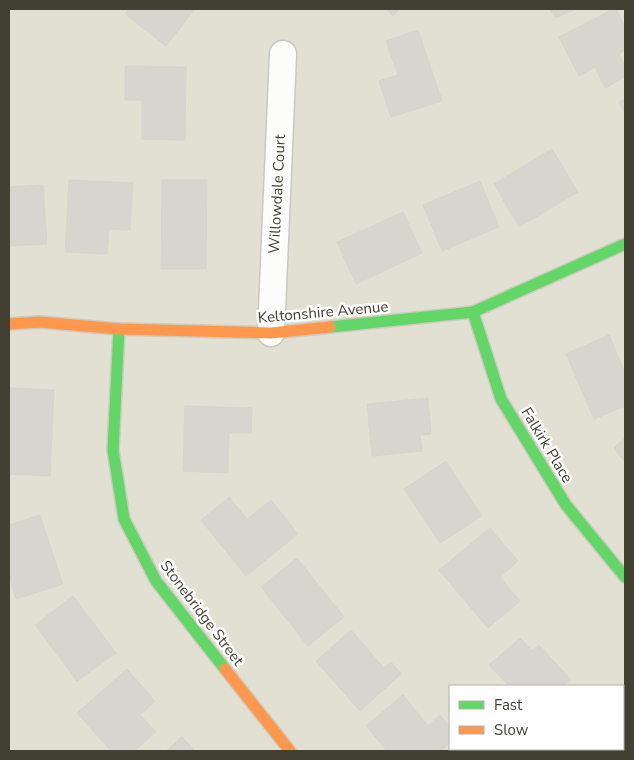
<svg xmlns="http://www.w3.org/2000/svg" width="634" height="760" font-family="'Nunito Sans',sans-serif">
  <rect width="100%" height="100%" fill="#eeece6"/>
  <!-- residential -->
  <path fill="#e2dfd3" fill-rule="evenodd" d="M9,9H625V751H9ZM450,686H623V749H450Z"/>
  <!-- building -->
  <g fill="#d7d5ce" stroke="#d6d4cc">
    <polygon points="129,9 195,9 166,46 125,14"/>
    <polygon points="386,9 400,9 393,16"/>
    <polygon points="550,9 576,9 555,18"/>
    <polygon points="613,9 616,9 625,27 625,50 619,54 625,66 625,77 605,88 595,67 579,76 559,37"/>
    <polygon points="418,30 442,101 391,117 379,81 398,75 386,41"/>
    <polygon points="125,66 186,67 185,140 142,139 142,100 125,100"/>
    <polygon points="625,99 625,114 619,102"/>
    <polygon points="552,149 578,192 519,227 494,184"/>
    <polygon points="69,180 133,183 130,230 109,229 107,254 65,252"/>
    <polygon points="162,180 207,180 206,269 161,269"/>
    <polygon points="480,181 499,227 442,251 423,205"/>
    <polygon points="43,185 47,244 9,246 9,187"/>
    <polygon points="403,212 422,253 356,284 337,242"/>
    <polygon points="609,335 625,373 625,406 594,419 566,354"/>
    <polygon points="9,388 54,390 50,476 9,474"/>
    <polygon points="428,398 431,434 420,435 422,451 372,456 367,404"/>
    <polygon points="185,406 252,408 251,433 229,433 228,473 183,471"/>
    <polygon points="625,438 625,462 614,448"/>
    <polygon points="446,461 482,516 440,543 404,489"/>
    <polygon points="229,497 247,519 271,500 298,534 246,576 201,520"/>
    <polygon points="40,515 63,584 16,599 9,575 9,525"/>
    <polygon points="490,528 518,561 500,577 520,601 488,628 439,570"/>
    <polygon points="297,558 344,617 308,646 261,587"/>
    <polygon points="73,596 116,653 77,681 35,625"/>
    <polygon points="351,630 384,668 391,662 401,674 360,711 316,661"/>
    <polygon points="520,638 532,651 539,645 571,680 563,686 509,686 489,665"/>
    <polygon points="127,669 155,701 140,715 156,732 134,751 111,751 77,713"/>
    <rect x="623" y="694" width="2" height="50"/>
    <polygon points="403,695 428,726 440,715 450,728 450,743 440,751 387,751 366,726"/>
    <polygon points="182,737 195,751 166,751"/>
  </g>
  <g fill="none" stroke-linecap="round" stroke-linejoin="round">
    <!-- street casing -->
    <g stroke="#cac8c2" stroke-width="29">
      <polyline id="street" points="271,333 283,54"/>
    </g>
    <!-- fast casing -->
    <g stroke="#cdcbbd" stroke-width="14">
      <g id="fast">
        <polyline points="473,312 501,399 566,505 625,577"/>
        <polyline points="330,327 473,312 625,244"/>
        <polyline points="119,329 113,450 124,519 156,581 225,669"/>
      </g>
    </g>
    <!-- slow casing -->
    <g stroke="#cdcbbd" stroke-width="14">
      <g id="slow">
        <polyline points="9,324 39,322 119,329 271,333 330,327"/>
        <polyline points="225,669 290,751"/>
      </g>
    </g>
    <!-- street -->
    <use href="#street" stroke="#fcfcfb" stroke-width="26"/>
    <!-- fast -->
    <use href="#fast" stroke="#63d668" stroke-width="11"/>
    <!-- slow -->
    <use href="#slow" stroke="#ff974d" stroke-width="11"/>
  </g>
  <g text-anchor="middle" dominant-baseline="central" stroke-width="5" stroke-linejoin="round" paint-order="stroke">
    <!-- street labels -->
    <g font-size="15" fill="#423f33" stroke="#fff">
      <text transform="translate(277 194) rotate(-87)">Willowdale Court</text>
      <text transform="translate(323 312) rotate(-5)">Keltonshire Avenue</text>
      <text transform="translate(547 445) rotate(59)">Falkirk Place</text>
      <text transform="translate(202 613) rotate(53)">Stonebridge Street</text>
    </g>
  </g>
  <!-- border -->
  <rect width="634" height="760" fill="none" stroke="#423f33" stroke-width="20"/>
  <!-- legend -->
  <rect x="449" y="685" width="175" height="65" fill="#ffffff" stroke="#b3b2ad"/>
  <rect x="459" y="701" width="25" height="8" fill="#63d668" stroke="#b3b2ad"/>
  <text x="494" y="710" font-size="15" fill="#423f33">Fast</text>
  <rect x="459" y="726" width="25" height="8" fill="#ff974d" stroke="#b3b2ad"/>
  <text x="494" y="735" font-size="15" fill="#423f33">Slow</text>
</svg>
